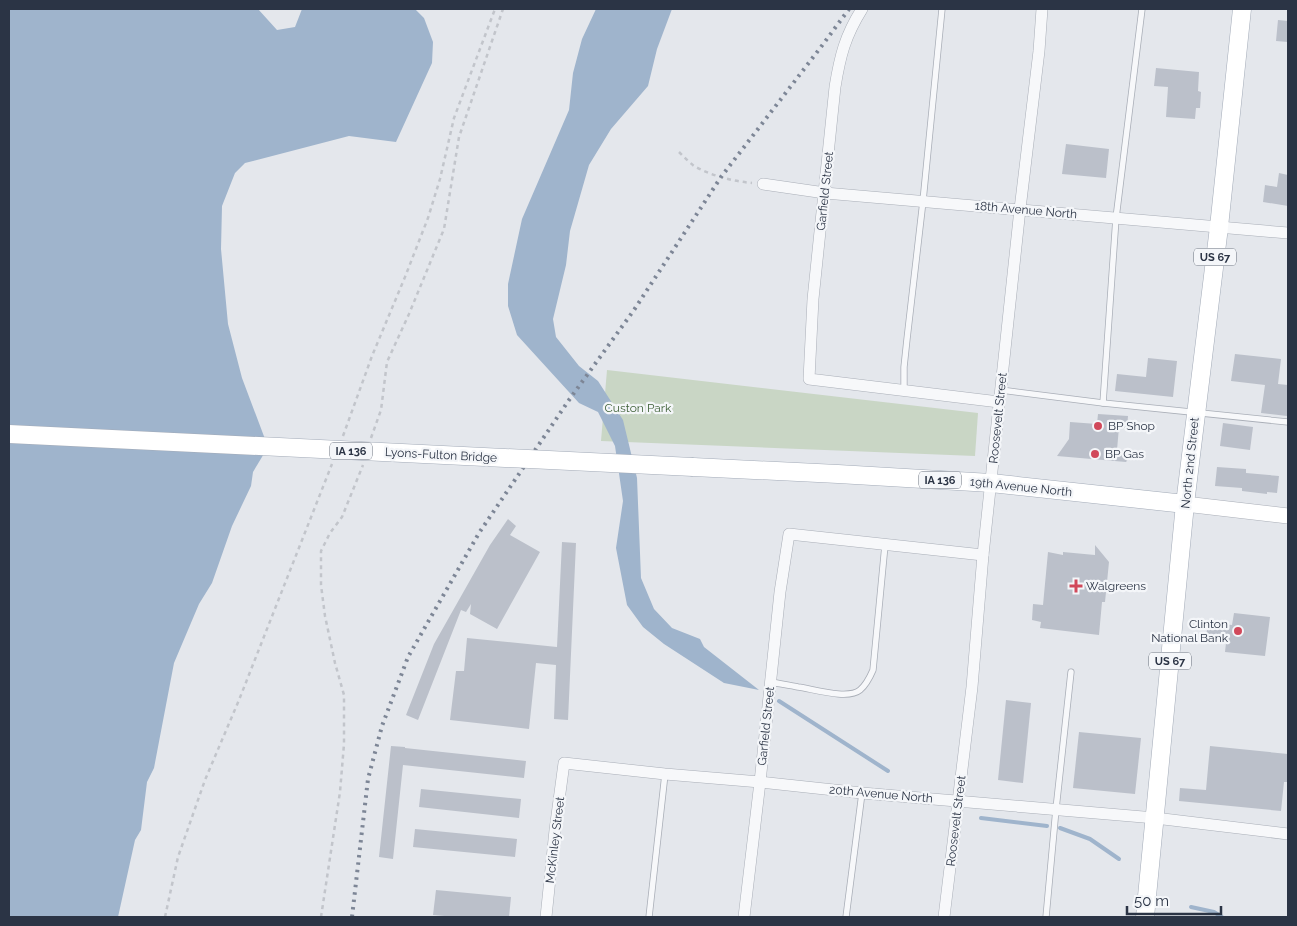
<svg xmlns="http://www.w3.org/2000/svg" width="1297" height="926" font-family="Raleway,sans-serif">
  <rect width="100%" height="100%" fill="#e4e7ec"/>
  <!-- green -->
  <polygon fill="#c9d6c5" points="607,370 978,413 975,456 601,441"/>
  <!-- water -->
  <g fill="#9fb4cc">
    <polygon points="9,9 258,9 277,30 295,27 302,9 415,9 424,18 433,42 432,63 396,142 349,136 245,163 235,173 222,206 221,249 228,324 242,378 268,447 253,472 251,486 232,526 212,583 199,604 174,663 154,768 147,782 141,830 135,840 118,917 9,917"/>
    <polygon points="596,9 672,9 657,49 648,86 611,129 589,165 570,231 566,265 553,319 556,337 579,366 598,381 623,420 637,478 641,578 654,609 672,628 700,639 704,647 759,690 724,683 664,644 643,627 627,605 616,548 623,501 615,446 598,412 579,403 517,335 508,306 508,284 522,219 569,110 573,73 582,39"/>
  </g>
  <g fill="none" stroke-linecap="round" stroke-linejoin="round">
    <!-- stream -->
    <g stroke="#9fb4cc" stroke-width="4">
      <polyline points="779,701 888,771"/>
      <polyline points="981,818 1047,826"/>
      <polyline points="1060,828 1090,839 1119,859"/>
      <polyline points="1191,907 1214,912 1222,917"/>
    </g>
  </g>
  <!-- building -->
  <g fill="#bbc0ca">
    <polygon points="1278,20 1288,21 1288,42 1276,41"/>
    <polygon points="1156,68 1199,72 1198,91 1201,92 1200,108 1196,108 1195,119 1166,117 1168,87 1154,86"/>
    <polygon points="1066,144 1109,149 1106,178 1062,174"/>
    <polygon points="1279,173 1288,175 1288,206 1263,202 1265,185 1277,187"/>
    <polygon points="1235,354 1281,359 1278,384 1288,385 1287,416 1261,413 1265,385 1231,381"/>
    <polygon points="1148,358 1177,361 1173,397 1115,391 1117,374 1146,377"/>
    <polygon points="1098,414 1128,416 1127,428 1119,427 1117,450 1134,452 1126,462 1057,456 1069,439 1070,422 1097,424"/>
    <polygon points="1223,423 1253,427 1250,450 1220,446"/>
    <polygon points="1217,467 1246,469 1246,473 1279,476 1277,493 1267,492 1267,494 1242,491 1242,488 1215,486"/>
    <polygon points="508,519 516,526 510,535 540,552 497,629 470,614 471,604 466,612 461,610 418,720 406,715 434,644 490,545"/>
    <polygon points="562,542 576,543 568,720 554,719 556,665 536,663 529,729 450,720 456,671 464,671 467,638 557,647"/>
    <polygon points="1095,545 1109,562 1105,602 1102,602 1099,635 1040,628 1041,622 1032,620 1033,604 1043,605 1048,552 1063,555 1063,552 1095,555"/>
    <polygon points="1234,613 1270,617 1265,656 1225,652 1226,643 1215,642 1216,639 1206,638 1208,622 1232,625"/>
    <polygon points="1006,700 1031,703 1023,783 998,780"/>
    <polygon points="1079,732 1141,738 1135,794 1073,788"/>
    <polygon points="391,746 405,747 405,748 526,761 524,778 403,765 393,859 379,857"/>
    <polygon points="1210,746 1288,754 1288,782 1284,782 1281,811 1179,801 1180,788 1206,790"/>
    <polygon points="421,789 521,799 519,818 419,807"/>
    <polygon points="415,829 517,839 515,857 413,847"/>
    <polygon points="436,890 511,897 509,917 456,917 433,915"/>
  </g>
  <g fill="none" stroke-linecap="round" stroke-linejoin="round">
    <!-- lane casing -->
    <g stroke="#a9aeb7" stroke-width="7">
      <g id="lane">
        <polyline points="1001,390 1103,403 1288,422"/>
        <polyline points="904,391 904,367 907,339 923,201 942,9"/>
        <polyline points="1103,403 1116,218 1142,9"/>
        <path d="M771,682C780,684 789,685 798,687C813,689 848,700 860,690C866,685 870,677 873,670L885,545"/>
        <polyline points="649,917 665,774"/>
        <polyline points="846,917 862,793"/>
        <polyline points="1046,917 1056,809 1071,672"/>
      </g>
    </g>
    <!-- street casing -->
    <g stroke="#a9aeb7" stroke-width="12">
      <g id="street">
        <path d="M862,9C845,36 840,56 835,87L813,299L809,379L999,402"/>
        <polyline points="763,184 825,193 1288,233"/>
        <polyline points="546,917 555,830 564,763 665,774 760,782 862,793 1155,818 1288,834"/>
        <polyline points="744,917 760,782 780,592 789,534 983,555"/>
        <polyline points="944,917 972,687 983,555 1020,209 1039,51 1042,9"/>
      </g>
    </g>
    <!-- secondary casing -->
    <g stroke="#a9aeb7" stroke-width="16">
      <polyline id="secondary" points="1185,504 1288,516"/>
    </g>
    <!-- primary casing -->
    <g stroke="#a3abb8" stroke-width="19">
      <g id="primary">
        <polyline points="693,467 838,474 991,483 1185,504"/>
        <polyline points="1145,917 1185,504 1219,227 1242,9"/>
      </g>
    </g>
    <!-- path -->
    <g stroke="#c2c5cb" stroke-width="2.5" stroke-dasharray="4 4" stroke-linecap="butt">
      <path d="M679,152C684,157 689,162 694,166C712,176 732,181 752,183"/>
      <polyline points="343,436 372,356 405,277 428,218 440,179 454,118 495,9"/>
      <polyline points="371,438 381,410 387,362 409,314 444,229 459,137 503,9"/>
      <polyline points="165,917 178,857 205,780 239,700 332,464"/>
      <polyline points="321,917 340,792 344,744 344,695 335,663 325,616 321,585 321,551 330,533 342,517 363,465"/>
    </g>
    <!-- lane -->
    <use href="#lane" stroke="#f7f8fa" stroke-width="5.5"/>
    <!-- street -->
    <use href="#street" stroke="#f7f8fa" stroke-width="11"/>
    <!-- secondary -->
    <use href="#secondary" stroke="#fff" stroke-width="15"/>
    <!-- primary -->
    <use href="#primary" stroke="#fff" stroke-width="18"/>
    <!-- rail -->
    <polyline stroke="#7d8696" stroke-width="4" stroke-dasharray="2.5 5" stroke-linecap="butt" points="352,917 368,779 382,726 408,657 479,533 569,400 634,310 721,177 821,47 849,9"/>
    <!-- primary-bridge casing -->
    <g stroke="#a3abb8" stroke-width="19" stroke-linecap="butt">
      <polyline id="primary-bridge" points="9,434 693,467"/>
    </g>
    <!-- primary-bridge -->
    <use href="#primary-bridge" stroke="#fff" stroke-width="18"/>
  </g>
  <!-- markers -->
  <g fill="#d1495b" stroke="#f4f6f9" stroke-width="2">
    <circle cx="1098" cy="426" r="5"/>
    <circle cx="1095" cy="454" r="5"/>
    <path d="M1073.5 578.5h5v5h5v5h-5v5h-5v-5h-5v-5h5z"/>
    <circle cx="1238" cy="631" r="5"/>
  </g>
  <g text-anchor="middle" dominant-baseline="central" stroke-width="4.5" stroke-linejoin="round" paint-order="stroke">
    <!-- shield labels -->
    <g fill="#f4f6f9" stroke="#676e7b" stroke-width="1">
      <rect x="1194" y="248.5" width="42" height="17" rx="4"/>
      <rect x="330" y="442.5" width="42" height="17" rx="4"/>
      <rect x="919" y="471.5" width="42" height="17" rx="4"/>
      <rect x="1149" y="652.5" width="42" height="17" rx="4"/>
    </g>
    <g font-size="11" font-weight="bold" fill="#2b3445">
      <text x="1215" y="257">US 67</text>
      <text x="351" y="451">IA 136</text>
      <text x="940" y="480">IA 136</text>
      <text x="1170" y="661">US 67</text>
    </g>
    <!-- street labels -->
    <g font-size="12" fill="#2b3445" stroke="#f4f6f9">
      <text transform="translate(825 191) rotate(-84)">Garfield Street</text>
      <text transform="translate(1026 210) rotate(5)">18th Avenue North</text>
      <text transform="translate(998 418) rotate(-84)">Roosevelt Street</text>
      <text transform="translate(441 455) rotate(3)">Lyons-Fulton Bridge</text>
      <text transform="translate(1190 463) rotate(-84)">North 2nd Street</text>
      <text transform="translate(1021 487) rotate(6)">19th Avenue North</text>
      <text transform="translate(766 726) rotate(-84)">Garfield Street</text>
      <text transform="translate(881 794) rotate(5)">20th Avenue North</text>
      <text transform="translate(956 821) rotate(-83)">Roosevelt Street</text>
      <text transform="translate(555 840) rotate(-83)">McKinley Street</text>
    </g>
    <!-- park labels -->
    <g font-size="12" fill="#3f6138" stroke="#f4f6f9">
      <text x="638" y="408">Custon Park</text>
    </g>
    <!-- poi labels -->
    <g font-size="12" fill="#2b3445" stroke="#f4f6f9" text-anchor="start">
      <text x="1108" y="426">BP Shop</text>
      <text x="1105" y="454">BP Gas</text>
      <text x="1086" y="586">Walgreens</text>
      <text x="1228" y="624" text-anchor="end">Clinton<tspan x="1228" dy="14">National Bank</tspan></text>
    </g>
  </g>
  <!-- border -->
  <rect width="1297" height="926" fill="none" stroke="#2b3445" stroke-width="20"/>
  <!-- scale -->
  <path d="M1127 906v8h94v-8" fill="none" stroke="#2b3445" stroke-width="2.5"/>
  <text x="1134" y="906" font-size="15" fill="#2b3445" stroke="#f4f6f9" stroke-width="4" paint-order="stroke">50 m</text>
</svg>
